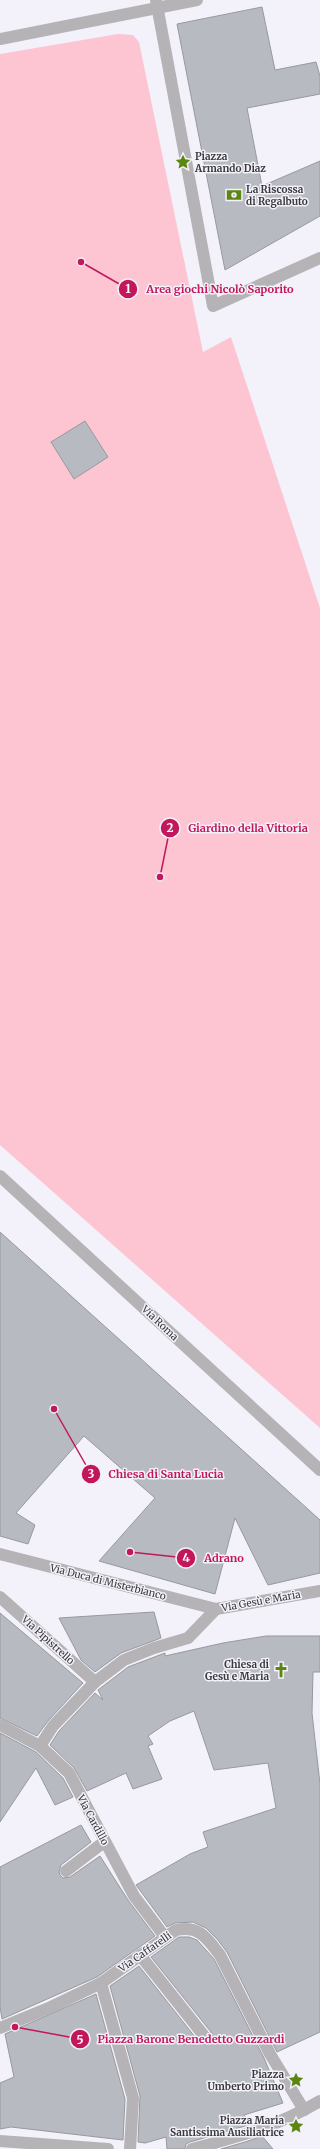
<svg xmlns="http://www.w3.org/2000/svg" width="320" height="2149" font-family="Merriweather,serif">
  <rect width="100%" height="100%" fill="#f3f1f9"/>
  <!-- green -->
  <polygon fill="#fdc5d2" points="118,34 133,35 139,42 203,352 231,337 320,608 320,1428 0,1145 0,54"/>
  <!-- building -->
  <g fill="#b7bbc1" stroke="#9699a0">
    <polygon points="262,7 275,70 316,62 320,76 320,94 247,108 262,186 320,161 320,216 225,270 177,24"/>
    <polygon points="85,421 108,457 74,479 51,442"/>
    <polygon points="0,1232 320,1520 320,1573 268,1585 235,1518 215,1594 99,1561 155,1498 84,1436 16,1513 35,1525 28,1544 0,1536"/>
    <polygon points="154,1612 161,1638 121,1653 95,1672 81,1660 59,1618"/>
    <polygon points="0,1613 83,1683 48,1721 37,1736 0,1718"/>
    <polygon points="266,1636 320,1636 320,1672 313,1672 312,1713 320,1784 320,2032 277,2052 227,1952 217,1939 206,1928 193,1922 175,1923 167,1927 136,1885 190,1854 208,1847 203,1832 276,1808 268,1763 214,1770 194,1711 170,1721 148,1736 153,1744 148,1746 162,1779 133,1789 126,1773 87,1791 74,1768 50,1745 59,1731 95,1693 103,1700 98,1690 128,1667 165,1653 165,1656 223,1643"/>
    <polygon points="0,1733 36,1752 63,1778 73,1797 55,1805 36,1768 0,1822"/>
    <polygon points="81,1825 91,1842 61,1865 59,1872 60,1875 63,1878 70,1877 100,1856 128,1900 155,1936 97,1977 2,2019 0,2007 0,1867"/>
    <polygon points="179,1937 189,1937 197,1940 214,1959 264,2058 283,2103 244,2115 252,2124 190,2142 186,2144 185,2149 167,2149 166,2137 145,2143 138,2142 140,2096 110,1986 139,1966 199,2042 203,2044 209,2043 212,2039 211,2032 151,1957"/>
    <polygon points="96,1994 125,2099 123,2140 11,2127 0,2129 0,2083 14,2077 5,2034"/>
    <polygon points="262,2136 273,2149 221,2149 245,2142"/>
  </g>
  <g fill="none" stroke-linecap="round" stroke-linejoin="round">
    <!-- minor -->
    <g stroke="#b6b3b6" stroke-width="12">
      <polyline points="156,0 213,306 320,258"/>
      <polyline points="0,39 197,0"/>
      <polyline points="0,1176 320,1470"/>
      <polyline points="0,1554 216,1609"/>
      <polyline points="0,1597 95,1682"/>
      <polyline points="0,1725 40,1746 69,1773 134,1896 165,1937"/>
      <polyline points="40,1746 53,1726 95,1682 124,1660 154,1648 188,1638 216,1609 320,1591"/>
      <polyline points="66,1871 104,1842"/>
      <polyline points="140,1955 205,2037"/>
      <polyline points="101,1983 133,2098 130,2149"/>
      <path d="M0,2028L51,2007L101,1983L176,1930C199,1925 207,1938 220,1955L270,2054L304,2110"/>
      <polyline points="0,2141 108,2149"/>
      <path d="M192,2149C241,2136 276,2127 320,2101"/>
    </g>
  </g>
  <!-- icons -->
  <defs>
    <g id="sight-bare" transform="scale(1.2)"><path d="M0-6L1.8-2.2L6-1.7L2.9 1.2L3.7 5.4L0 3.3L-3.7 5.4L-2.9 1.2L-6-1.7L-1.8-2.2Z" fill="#5c8612" stroke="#f3f1f9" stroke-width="2.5" paint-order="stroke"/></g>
    <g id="bank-bare" transform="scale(1.2)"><path d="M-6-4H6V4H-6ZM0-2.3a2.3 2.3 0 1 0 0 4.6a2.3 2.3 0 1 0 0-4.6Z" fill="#5c8612" stroke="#f3f1f9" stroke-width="2.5" paint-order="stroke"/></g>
    <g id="church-bare" transform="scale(1.2)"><path d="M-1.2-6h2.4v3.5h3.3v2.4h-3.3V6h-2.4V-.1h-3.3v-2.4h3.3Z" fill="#5c8612" stroke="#f3f1f9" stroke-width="2.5" paint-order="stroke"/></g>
  </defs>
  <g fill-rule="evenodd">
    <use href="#sight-bare" x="183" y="162"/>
    <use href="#bank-bare" x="234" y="195"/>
    <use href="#church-bare" x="281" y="1670"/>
    <use href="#sight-bare" x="296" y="2080"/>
    <use href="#sight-bare" x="296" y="2126"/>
  </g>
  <g text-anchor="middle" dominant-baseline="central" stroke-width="3" stroke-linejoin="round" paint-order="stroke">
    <!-- poi labels -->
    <g font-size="10" font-weight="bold" fill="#39383b" stroke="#f3f1f9" text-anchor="end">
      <text x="195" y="156" text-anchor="start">Piazza<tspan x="195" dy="12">Armando Diaz</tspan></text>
      <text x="246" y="189" text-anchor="start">La Riscossa<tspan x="246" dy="12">di Regalbuto</tspan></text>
      <text x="269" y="1664">Chiesa di<tspan x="269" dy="12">Gesù e Maria</tspan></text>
      <text x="284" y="2074">Piazza<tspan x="284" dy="12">Umberto Primo</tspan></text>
      <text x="284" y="2120">Piazza Maria<tspan x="284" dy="12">Santissima Ausiliatrice</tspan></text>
    </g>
    <!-- street labels -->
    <g font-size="10" fill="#39383b" stroke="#f3f1f9">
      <text transform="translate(160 1323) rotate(43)">Via Roma</text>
      <text transform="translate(108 1582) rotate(14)">Via Duca di Misterbianco</text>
      <text transform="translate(261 1601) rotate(-10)">Via Gesù e Maria</text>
      <text transform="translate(48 1640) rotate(42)">Via Pipistrello</text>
      <text transform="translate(93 1820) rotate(62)">Via Cardillo</text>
      <text transform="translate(145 1952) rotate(-35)">Via Caffarelli</text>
    </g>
  </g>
  <!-- callouts -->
  <path fill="none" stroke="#c2185b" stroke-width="1.5" d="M81 262L128 289M160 877L170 828M54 1409L91 1474M130 1552L186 1558M15 2027L80 2039"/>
  <g fill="#c2185b" stroke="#f3f1f9" stroke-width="1.5">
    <circle cx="81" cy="262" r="4"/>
    <circle cx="160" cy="877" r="4"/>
    <circle cx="54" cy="1409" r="4"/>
    <circle cx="130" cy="1552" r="4"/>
    <circle cx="15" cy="2027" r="4"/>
    <circle cx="128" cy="289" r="10"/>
    <circle cx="170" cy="828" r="10"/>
    <circle cx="91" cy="1474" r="10"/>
    <circle cx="186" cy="1558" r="10"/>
    <circle cx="80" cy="2039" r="10"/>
  </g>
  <g font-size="12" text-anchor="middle" font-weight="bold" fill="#fff">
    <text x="128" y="293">1</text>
    <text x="170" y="832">2</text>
    <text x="91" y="1478">3</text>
    <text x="186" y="1562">4</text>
    <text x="80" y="2044">5</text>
  </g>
  <g font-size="11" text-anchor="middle" font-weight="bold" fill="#c2185b" stroke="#f3f1f9" stroke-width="3" stroke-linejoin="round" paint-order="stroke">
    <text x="220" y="293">Area giochi Nicolò Saporito</text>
    <text x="248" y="832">Giardino della Vittoria</text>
    <text x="166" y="1478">Chiesa di Santa Lucia</text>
    <text x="224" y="1562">Adrano</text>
    <text x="191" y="2043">Piazza Barone Benedetto Guzzardi</text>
  </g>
</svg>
